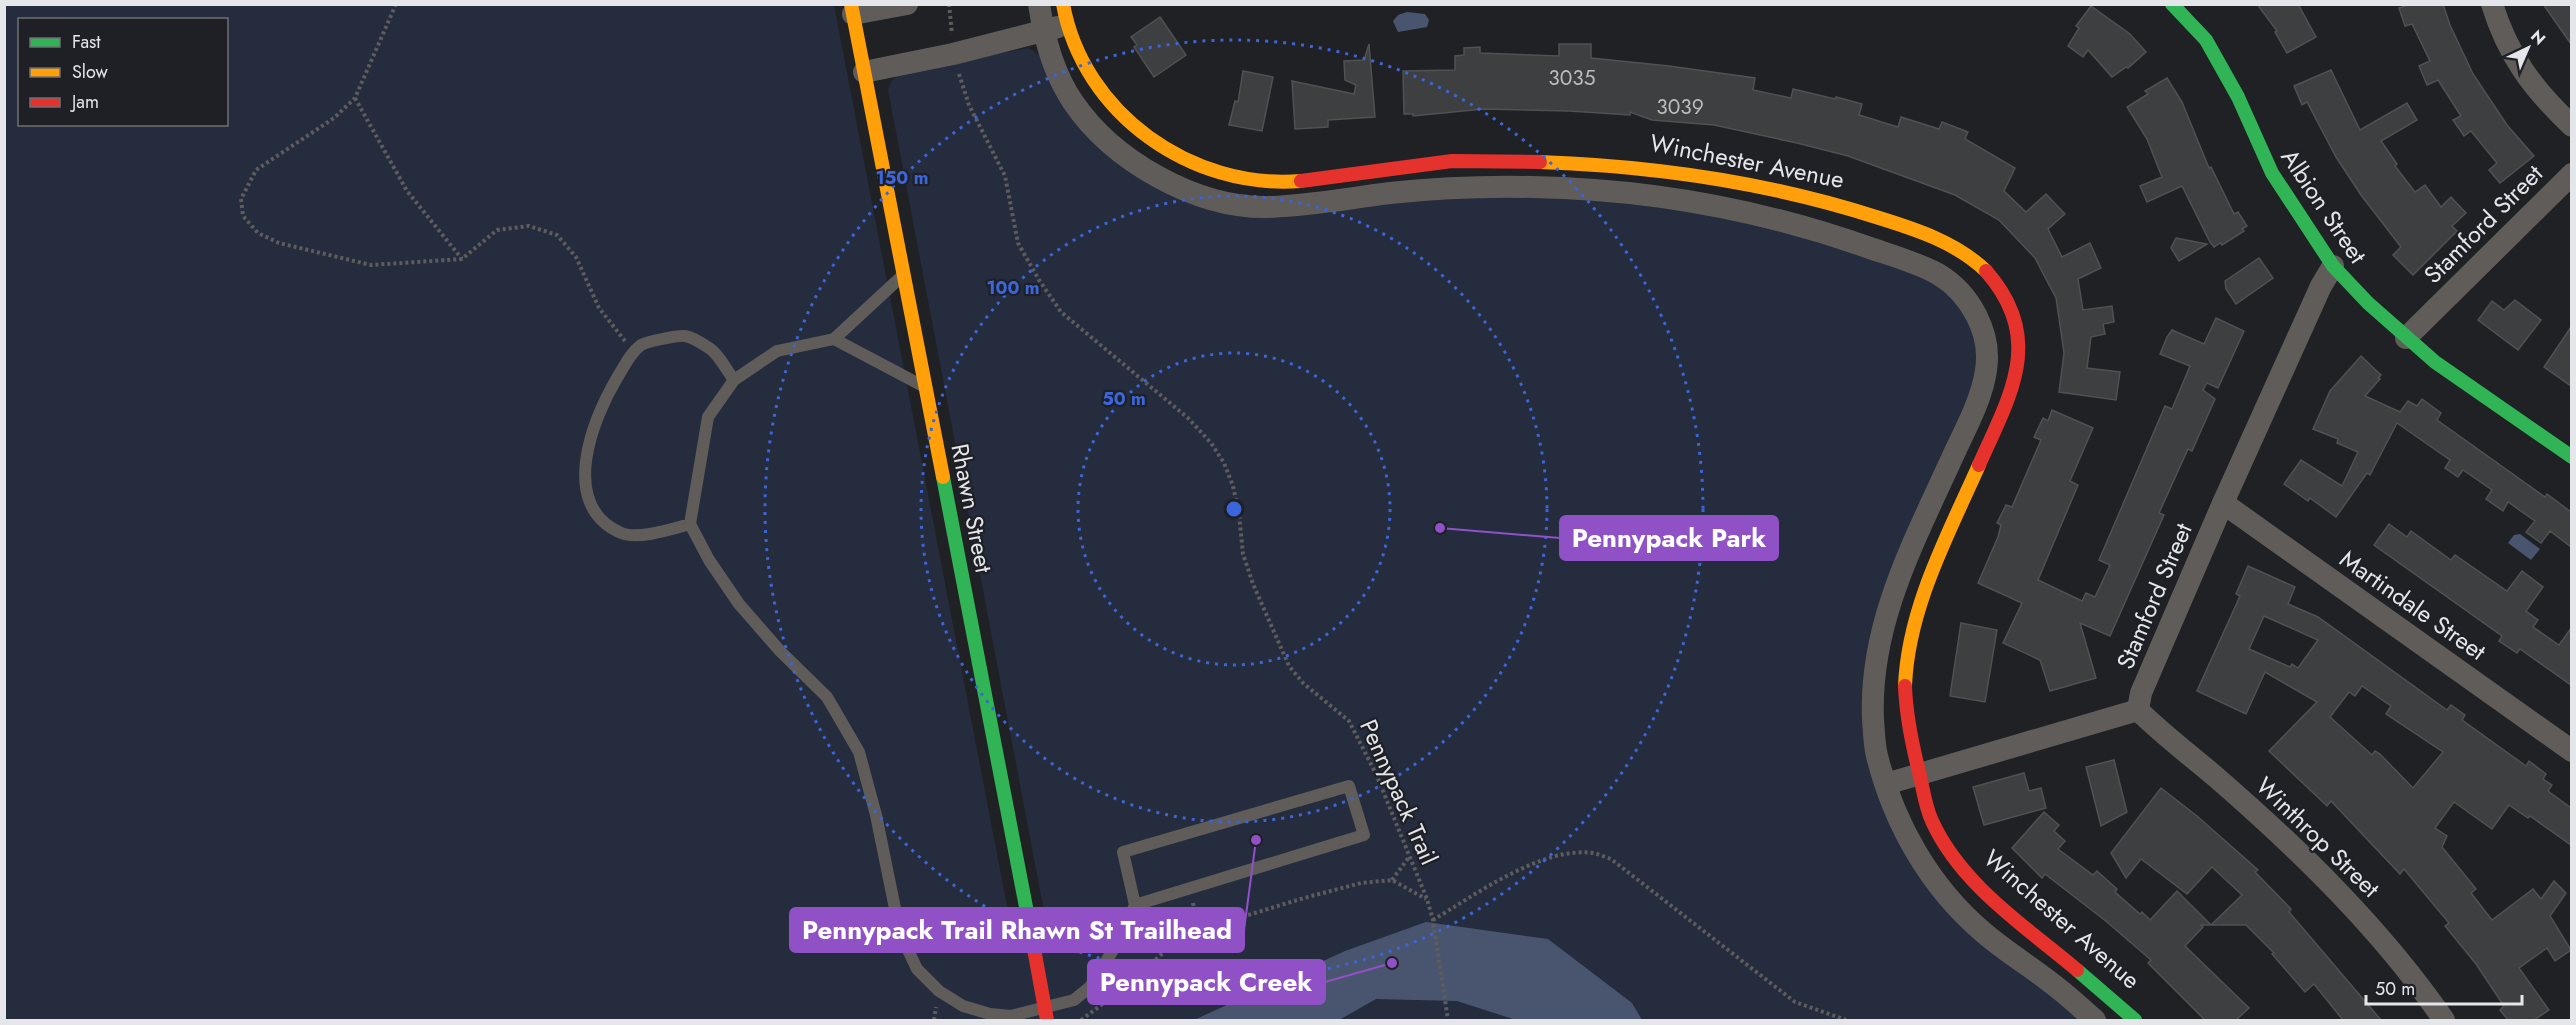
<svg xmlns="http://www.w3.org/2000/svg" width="2576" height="1025" font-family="Jost,sans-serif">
  <rect width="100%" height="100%" fill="#1f2124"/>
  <!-- green -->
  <path fill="#242c3e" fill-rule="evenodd" d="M4,5H834L1012,932L1047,927L888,90L891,82L901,71L1028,48L1040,55L1075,118L1200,206L1279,218L1319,214L1393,202L1541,194L1747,218L1943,283L1977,334L1976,378L1925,492L1865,672L1906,849L2084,1020H5ZM20,20H226V124H20Z"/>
  <!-- water -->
  <g fill="#49556f">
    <polygon points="1407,12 1425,14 1429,20 1427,27 1398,32 1393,21 1398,15"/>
    <polygon points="2520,534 2540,549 2531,560 2508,543 2514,535"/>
    <polygon points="1426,922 1548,939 1632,1003 1642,1020 1516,1020 1457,1001 1376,999 1339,1020 1194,1020 1345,951"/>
  </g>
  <!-- building -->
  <g fill="#3e3f41" stroke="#4f5153" stroke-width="1.5" fill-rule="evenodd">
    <polygon points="2257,4 2298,4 2316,37 2287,53 2275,32 2277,31"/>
    <polygon points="2412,4 2443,4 2450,25 2473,74 2507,125 2534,156 2500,183 2489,170 2497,163 2471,131 2464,136 2453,120 2461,116 2438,80 2427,85 2419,66 2430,61 2412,24 2405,26 2399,8"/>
    <polygon points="2543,4 2571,4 2571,44"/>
    <polygon points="2091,6 2130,34 2146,52 2128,68 2126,67 2112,77 2088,50 2083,57 2068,46 2079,28 2076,26"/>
    <polygon points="1160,17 1186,55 1154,77 1134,47 1137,45 1131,37"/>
    <polygon points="1369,44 1375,117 1328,120 1328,127 1295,129 1292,81 1354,94 1356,85 1345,80 1344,61 1364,60"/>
    <polygon points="1559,44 1591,44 1591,58 1669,66 1755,78 1753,90 1791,98 1793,89 1835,99 1836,97 1862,104 1859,115 1898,127 1901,117 1939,129 1942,122 1968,132 1965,139 2015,168 2004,191 2026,212 2046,194 2065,214 2048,229 2062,257 2090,243 2101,268 2078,279 2083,310 2112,306 2114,322 2103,324 2105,334 2091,337 2087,368 2120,372 2116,400 2059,392 2064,353 2056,298 2047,281 2035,258 1999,220 1955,195 1848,156 1797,143 1714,125 1652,120 1630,112 1630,115 1569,111 1484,109 1413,116 1413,114 1404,114 1403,71 1455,70 1455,56 1464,55 1464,48 1480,47 1480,53 1559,56"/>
    <polygon points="2331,70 2360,130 2407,103 2417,120 2381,141 2397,164 2395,166 2415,192 2425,185 2441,207 2451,197 2466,213 2452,226 2457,231 2413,275 2393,255 2401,247 2361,195 2336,157 2307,102 2302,105 2294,86"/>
    <polygon points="1243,71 1273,77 1262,131 1229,125 1235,101 1238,102"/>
    <polygon points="2167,78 2182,102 2209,168 2211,167 2234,214 2238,212 2247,226 2242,229 2244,231 2222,245 2220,243 2214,247 2210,242 2182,186 2147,202 2140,186 2162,177 2147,139 2127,107 2148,94 2145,91"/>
    <polygon points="2176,238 2207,244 2179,261 2171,248"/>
    <polygon points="2259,258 2273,278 2236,304 2226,289 2225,281"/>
    <polygon points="2515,300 2541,320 2518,350 2478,320 2492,301 2504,310"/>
    <polygon points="2216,318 2244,331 2218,388 2207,383 2203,390 2215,399 2192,451 2188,449 2159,513 2164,515 2110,636 2080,623 2096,678 2050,691 2040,660 2003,643 2022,603 1978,583 1998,537 2001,525 1997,523 2006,505 2012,507 2041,440 2034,437 2043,418 2048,421 2052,410 2093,428 2070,481 2078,485 2038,580 2082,601 2086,593 2095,597 2110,565 2099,560 2165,406 2172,409 2190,366 2160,354 2167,337 2172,330 2204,344"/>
    <polygon points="2571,327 2571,386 2544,367"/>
    <polygon points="2361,356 2381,375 2378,378 2380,379 2365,396 2400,412 2408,401 2417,406 2422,399 2441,413 2437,420 2545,497 2547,494 2571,512 2571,547 2550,531 2541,543 2526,532 2535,521 2508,502 2503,511 2486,499 2492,490 2463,470 2458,477 2445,468 2450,460 2397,423 2370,475 2367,473 2336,517 2310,498 2308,501 2284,484 2301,460 2342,486 2358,452 2337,443 2338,439 2313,429 2330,391"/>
    <polygon points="2389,524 2407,537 2411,531 2451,560 2455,555 2507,591 2522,571 2543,587 2526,611 2538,620 2533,627 2559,645 2571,628 2571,685 2520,649 2517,653 2499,641 2502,636 2374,545"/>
    <path d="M2248,566L2295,587L2288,604L2318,617L2447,710L2451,705L2465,715L2462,720L2526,766L2529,761L2546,774L2543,779L2552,785L2548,791L2571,808V845L2530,816L2528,818L2509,805L2492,829L2454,802L2435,828L2447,836L2442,847L2476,889L2471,893L2492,920L2533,889L2541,899L2554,881L2566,893L2550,916L2571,950L2555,961L2547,948L2519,968L2549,1010L2534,1020H2508L2500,1010L2504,1006L2476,964L2445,926L2449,923L2404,869L2400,874L2331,801L2327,806L2269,751L2317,702L2265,672L2246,714L2197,691L2240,596L2236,594ZM2264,616L2318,640L2298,668L2292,664L2290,667L2249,649ZM2362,686L2391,706L2386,714L2443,752L2413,788L2380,754L2375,751L2372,755L2330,717L2349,692L2355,696Z"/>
    <polygon points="1961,623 1997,630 1985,702 1950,696"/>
    <polygon points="2114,760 2127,812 2101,826 2086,767"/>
    <polygon points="2024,773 2029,791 2041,788 2046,808 1984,825 1973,787"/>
    <polygon points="2161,788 2197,816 2258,870 2255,872 2291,909 2289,912 2381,1020 2343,1020 2314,984 2305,992 2272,954 2274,953 2246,925 2201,925 2203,927 2185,946 2249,1008 2236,1020 2205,1020 2148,963 2151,960 2107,922 2045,874 2042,878 2012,848 2044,812 2059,825 2054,831 2065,841 2058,849 2093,875 2097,871 2117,889 2115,892 2140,914 2142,912 2150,920 2177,891 2211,925 2242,895 2212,867 2187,894 2141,859 2126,878 2111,853"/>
  </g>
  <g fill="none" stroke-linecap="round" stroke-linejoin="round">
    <!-- path -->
    <g stroke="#5e5c5c" stroke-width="4" stroke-dasharray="3 3" stroke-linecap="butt">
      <polyline points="396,4 355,98 334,118 256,170 241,199 243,216 258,233 279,243 371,265 462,259 497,230 529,226 557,235 576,257 599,308 625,341"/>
      <polyline points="949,4 952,34"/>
      <polyline points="959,74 969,105 1005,176 1018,243 1039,280 1061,312 1188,418 1211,443 1224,463 1233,486 1239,514 1243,554 1253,584 1289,666 1303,683 1349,721 1376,774 1427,899 1433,920 1448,1020"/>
      <polyline points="355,98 407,191 462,259"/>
      <polyline points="1392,880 1409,857"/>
      <polyline points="1193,903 1196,923"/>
      <path d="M1433,920C1475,895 1542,846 1593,853C1599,854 1605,857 1611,859L1795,1002L1846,1020"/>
      <polyline points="934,1020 936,1007"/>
      <polyline points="1081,1020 1123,989 1196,923 1222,923 1304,898 1361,883 1392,880 1426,899"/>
    </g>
    <!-- lane -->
    <g stroke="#605c5a" stroke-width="12">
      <polyline points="834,339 921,385"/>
      <path d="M734,380C727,371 719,354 709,348C703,344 692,337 685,336C678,335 646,342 641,345C630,353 624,367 617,378C592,420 559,504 619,532C636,541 672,529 690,524L708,417L734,380L777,351L834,339L901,277"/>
      <polyline points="690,524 709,560 739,604 780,651 827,697 859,752 876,815 900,933 917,969 939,991 963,1006 990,1014 1011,1016 1074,1000 1090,987 1121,937 1135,905 1364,835 1349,786 1123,852 1135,905"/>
    </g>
    <!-- street -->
    <g stroke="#605c5a" stroke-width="22">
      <path d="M1039,4C1044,38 1054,74 1073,102C1113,161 1196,208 1267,207C1308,206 1349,198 1390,193C1437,188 1485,186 1532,187C1646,189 1759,209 1867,247C1890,255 1916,262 1938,274C1970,293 1992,333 1986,370C1982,400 1964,431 1952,458C1914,542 1869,624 1873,719C1874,731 1874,744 1877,756C1894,824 1930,887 1983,932C2007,953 2035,969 2059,989C2072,999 2083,1010 2095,1020"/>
      <path d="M2492,4C2508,56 2533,89 2572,126"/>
      <polyline points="853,14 907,4"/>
      <polyline points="864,72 953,54 1058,27"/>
      <polyline points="2406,338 2572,174"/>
      <polyline points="2223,503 2572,751"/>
      <polyline points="2138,710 2141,693 2223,503 2321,286 2333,266"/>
      <path d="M2138,710C2162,734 2190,755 2217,778C2301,851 2381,929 2444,1020"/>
      <polyline points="1886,784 2138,710"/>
    </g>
    <!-- fast -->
    <g stroke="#30b455" stroke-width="14">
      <polyline points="2172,4 2206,40 2238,97 2272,173 2333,266 2368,303 2435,362 2572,457"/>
      <polyline points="943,477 1032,938"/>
      <polyline points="2077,970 2135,1020"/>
    </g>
    <!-- slow -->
    <g stroke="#ff9f0a" stroke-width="14">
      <polyline points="851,4 943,477"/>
      <path d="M1063,4C1083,114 1192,190 1301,181"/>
      <path d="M1540,162C1654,166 1767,182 1876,217C1915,229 1956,242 1986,271"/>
      <path d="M1905,686C1908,608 1948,535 1979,465"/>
    </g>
    <!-- jam -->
    <g stroke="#e5322d" stroke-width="14">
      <polyline points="1301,181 1452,161 1540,162"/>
      <path d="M1979,465C2010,395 2046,339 1986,271"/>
      <path d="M1905,686C1906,716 1912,744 1919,772C1923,788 1925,806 1932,821C1961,885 2025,926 2077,970"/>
    </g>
    <!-- jam-bridge -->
    <polyline stroke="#e5322d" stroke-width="14" points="1032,938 1047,1020"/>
  </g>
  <!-- distance rings -->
  <g fill="none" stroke="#3b65db" stroke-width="3" stroke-dasharray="3 6">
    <circle cx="1234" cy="509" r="156"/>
    <circle cx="1234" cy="509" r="313"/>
    <circle cx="1234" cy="509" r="469"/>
  </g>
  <g text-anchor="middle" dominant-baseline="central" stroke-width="4.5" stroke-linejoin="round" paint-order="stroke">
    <!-- number labels -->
    <g font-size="21" fill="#babcbf">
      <text x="1572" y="78">3035</text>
      <text x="1680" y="107">3039</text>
    </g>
    <!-- street labels -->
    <g font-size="24" fill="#e4e6e9" stroke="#1e2025">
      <text transform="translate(1747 161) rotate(11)">Winchester Avenue</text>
      <text transform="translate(2324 206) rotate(56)">Albion Street</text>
      <text transform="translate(2483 224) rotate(-45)">Stamford Street</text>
      <text transform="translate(972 508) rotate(79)">Rhawn Street</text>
      <text transform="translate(2154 596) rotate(-67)">Stamford Street</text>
      <text transform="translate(2413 605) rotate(35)">Martindale Street</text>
      <text transform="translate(1399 792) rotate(66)">Pennypack Trail</text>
      <text transform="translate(2318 837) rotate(44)">Winthrop Street</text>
      <text transform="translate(2062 919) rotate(41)">Winchester Avenue</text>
    </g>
  </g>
  <circle cx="1234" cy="509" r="9" fill="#3b65db" stroke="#1e2025" stroke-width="3"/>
  <g font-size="18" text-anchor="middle" font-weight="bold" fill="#3b65db" stroke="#1e2025" stroke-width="4.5" stroke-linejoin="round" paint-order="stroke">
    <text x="902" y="184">150 m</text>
    <text x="1013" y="294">100 m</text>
    <text x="1124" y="405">50 m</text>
  </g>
  <!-- callouts -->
  <path fill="none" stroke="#9051c7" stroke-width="2" d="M1440 528L1560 538M1256 840L1244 930M1392 963L1325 982"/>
  <g fill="#9051c7" stroke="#1e2025" stroke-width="2">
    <circle cx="1440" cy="528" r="6"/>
    <circle cx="1256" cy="840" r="6"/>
    <circle cx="1392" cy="963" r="6"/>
  </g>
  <g fill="#9051c7" stroke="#9051c7" stroke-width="2">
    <rect x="1560" y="516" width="218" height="44" rx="6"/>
    <rect x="790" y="908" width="454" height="44" rx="6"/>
    <rect x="1088" y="960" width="237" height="44" rx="6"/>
  </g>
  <g font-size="26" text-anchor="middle" font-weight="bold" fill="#fff">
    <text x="1669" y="547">Pennypack Park</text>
    <text x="1017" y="939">Pennypack Trail Rhawn St Trailhead</text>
    <text x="1206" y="991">Pennypack Creek</text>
  </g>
  <!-- border -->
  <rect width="2576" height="1025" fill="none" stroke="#e4e6e9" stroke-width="12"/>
  <!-- legend -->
  <rect x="18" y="18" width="210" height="108" fill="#1e2025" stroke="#6d6f73" stroke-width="1.5"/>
  <rect x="30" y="38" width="30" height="9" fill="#30b455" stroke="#6d6f73" stroke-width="1.5"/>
  <text x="72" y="48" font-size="18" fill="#e4e6e9">Fast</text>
  <rect x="30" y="68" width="30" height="9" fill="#ff9f0a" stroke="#6d6f73" stroke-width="1.5"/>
  <text x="72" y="78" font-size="18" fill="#e4e6e9">Slow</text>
  <rect x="30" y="98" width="30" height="9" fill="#e5322d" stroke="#6d6f73" stroke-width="1.5"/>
  <text x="72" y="108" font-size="18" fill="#e4e6e9">Jam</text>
  <!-- north arrow -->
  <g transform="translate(2528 48) rotate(44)" stroke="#1e2025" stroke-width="4.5" paint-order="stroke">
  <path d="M0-4.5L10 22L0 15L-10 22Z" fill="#e4e6e9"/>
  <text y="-9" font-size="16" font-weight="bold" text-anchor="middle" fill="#e4e6e9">N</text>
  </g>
  <!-- scale -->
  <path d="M2366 995v9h156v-9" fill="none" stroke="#e4e6e9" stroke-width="3"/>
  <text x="2375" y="995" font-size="18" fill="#e4e6e9" stroke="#1e2025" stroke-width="4.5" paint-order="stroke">50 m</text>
</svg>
